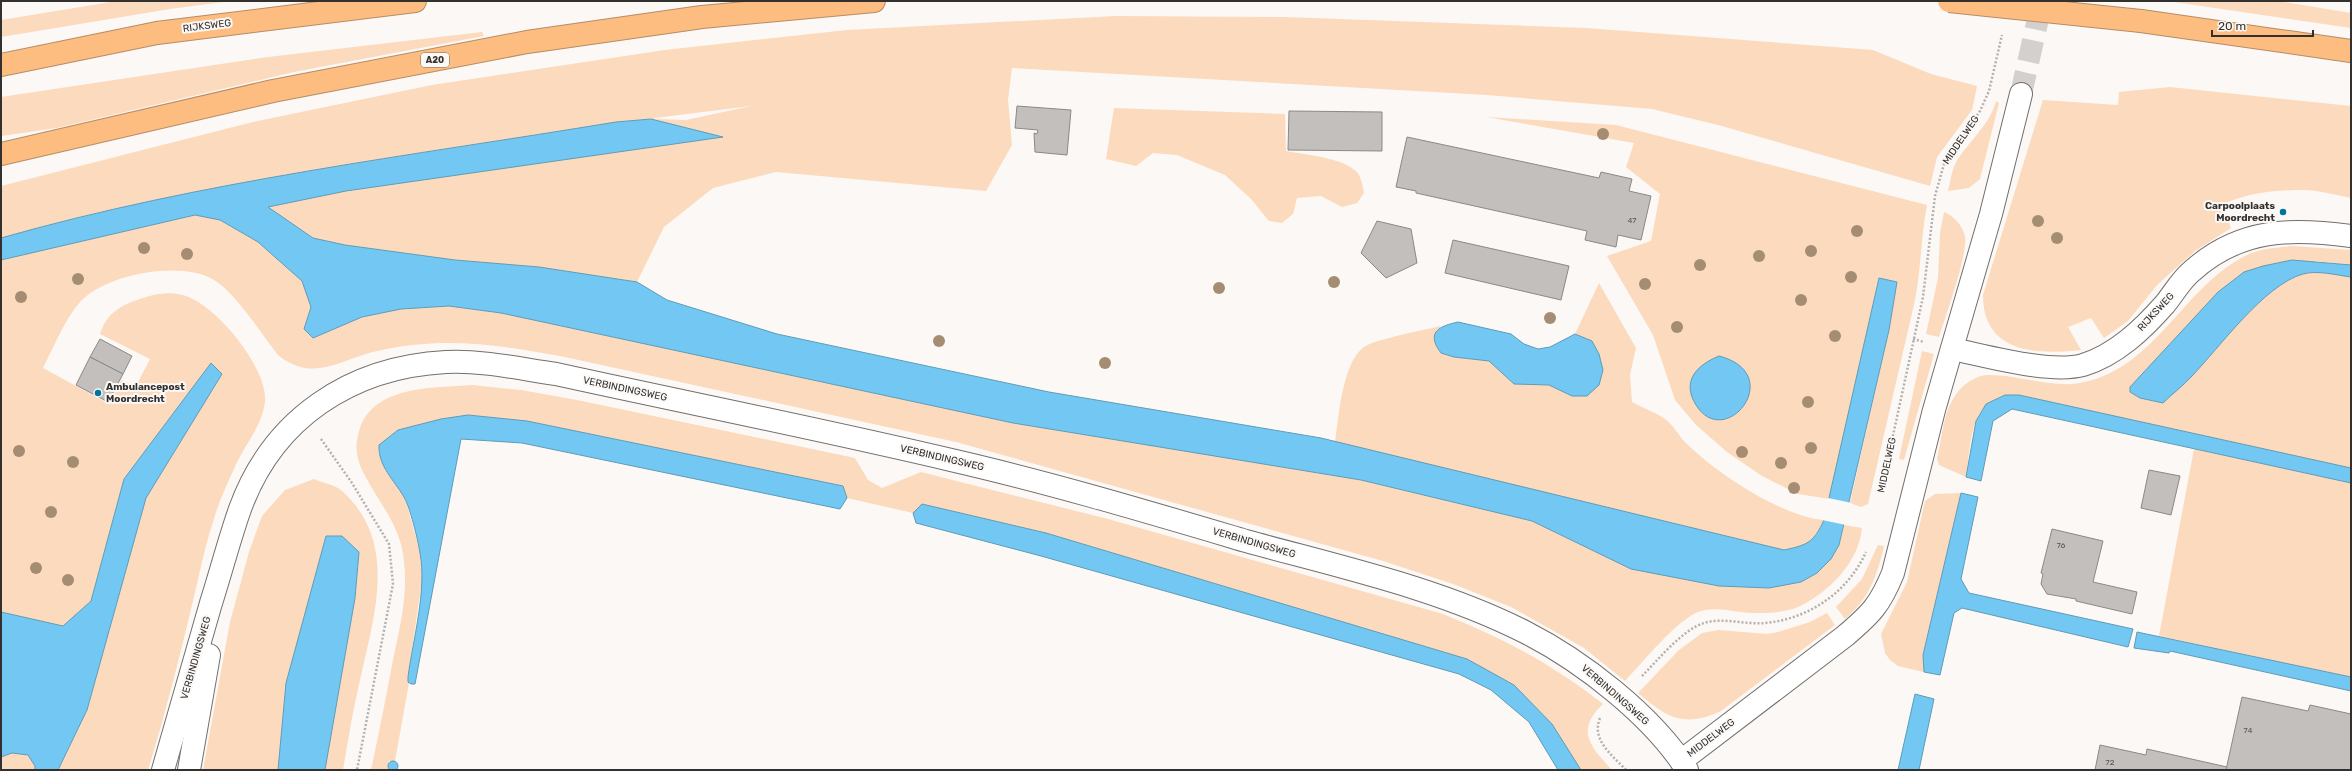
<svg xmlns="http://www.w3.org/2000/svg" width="2352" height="771" font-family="Rubik,sans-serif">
  <rect width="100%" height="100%" fill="#fcf8f5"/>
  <!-- green -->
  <g fill="#fbdabd" fill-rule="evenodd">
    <polygon points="117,1 231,1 170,9 1,37 1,20"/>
    <polygon points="2167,1 2278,1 2351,13 2351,28"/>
    <path d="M1116,16L1285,17L1586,28L1873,50L1931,74L1977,86L1972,110L1937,157L1930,186L1718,125L1652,109L1487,95L1012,68L1008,100L1012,145L986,191L776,172L713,188L664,227L637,282L539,267L455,260L345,245L313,238L267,207L346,191L722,137L651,119L616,122C410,156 201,181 1,238V186L253,122L432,85L665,50L847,30ZM751,106L686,120L654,119L655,118Z"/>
    <polygon points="482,32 484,36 294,72 57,128 1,136 1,97 268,57"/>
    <path d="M2170,87L2351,106V198C2336,195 2318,190 2303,190C2276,190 2245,193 2222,205L2231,228L2195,251L2157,285L2128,321L2104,338L2091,318L2068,327L2081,350C2036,355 1983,353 1983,295L2043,100L2118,105L2119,92Z"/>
    <path d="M1996,101L1999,103L1980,179L1969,188L1948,191C1951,179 1952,166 1960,156C1972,139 1991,122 1996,101Z"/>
    <path d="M1114,108L1285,114L1286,151C1305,155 1352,158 1360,177C1362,182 1363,188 1364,193L1357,203L1342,207L1321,196L1297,198L1293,214L1282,223L1269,221L1251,199L1225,175L1177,155L1153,153L1136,166L1106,159Z"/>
    <path d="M1486,117L1616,125L1927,205C1921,236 1921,268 1915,300L1868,504L1861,507L1850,503L1889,330L1897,282L1879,278L1830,499L1798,494L1762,476L1727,452L1696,425L1675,400L1653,335L1607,256L1651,241L1660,194L1626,167L1634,143Z"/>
    <path d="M1944,212C1954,216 1963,226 1965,237C1968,254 1945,318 1939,337L1926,334L1938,278L1940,233Z"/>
    <path d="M195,215L220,220L258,242L302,281L311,307L304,329L313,338L362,317L401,309L449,306L501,313L1013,423L1361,480L1532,521L1631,569L1839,545L1844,525L1862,528C1859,562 1829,592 1800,606C1788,612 1771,613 1758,613C1738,614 1717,605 1698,612C1676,621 1642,663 1625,681L1584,648L1511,607L1453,584L1383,561L956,442L560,356C494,344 440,336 373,352C338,361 313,382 279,356C262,335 236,293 214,280C181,260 106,274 80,302C64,320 54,347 43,368L109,404L121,380L136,386L150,359L100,334C106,316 116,308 134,301C151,295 168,290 186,296C217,306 267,368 265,400C264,424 243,447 234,469C226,486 218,504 213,522C204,549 199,577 192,605C179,660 165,715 148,770H58L87,710L146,498L222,374L211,364L124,479L91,601L63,626L1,612V260Z"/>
    <path d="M2292,246L2351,250V265L2315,261L2130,387V392L2140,398L2163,403C2173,394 2183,385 2192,376C2220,347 2264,285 2303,274C2317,270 2336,275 2351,277V468L2019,395C1969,395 1972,438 1966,477L1939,465L1937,459C1942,439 1943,413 1955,396C1960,387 1971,379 1981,376C1999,371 2047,386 2071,384C2086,383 2101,378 2114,371C2166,343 2192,283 2245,256C2260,248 2276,248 2292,246Z"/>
    <path d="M1599,283L1636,348L1630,375L1632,402C1643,408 1655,412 1665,419C1674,425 1679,437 1687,444C1716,473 1783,517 1824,520C1814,542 1808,545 1784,550L1335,442C1339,416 1342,363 1364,347C1375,339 1425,330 1441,326L1436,333L1454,357L1489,361L1514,384L1549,385L1572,396L1592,341L1575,334Z"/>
    <polygon points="1922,351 1934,354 1904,460 1899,459"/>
    <path d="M472,385L521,390L577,400L855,458L868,480L882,488L921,472L1108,519L1443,614C1504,639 1551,663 1603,704C1575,731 1590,746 1612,770H1581L1467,659L1046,533L922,504L913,513L847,498L843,486L527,421L468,415L386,470L405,498L420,552L422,580L408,677L409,683L395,761H389L388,770H371C379,733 386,697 393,660C400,627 408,595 404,561C401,526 379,503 364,474C356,458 354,445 360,428C375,385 435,388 472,385Z"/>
    <polygon points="2194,449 2351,483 2351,677 2159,636"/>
    <path d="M314,479C323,483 336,485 342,491C399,542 374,616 360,680C353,710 348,740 343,770H325L355,598L359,552L341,536H326L286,683L278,770H203L230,622L249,552L262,516L285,490Z"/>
    <polygon points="1961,493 1923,655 1924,672 1898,666 1890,660 1885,653 1881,634 1907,582 1925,501 1935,494"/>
    <path d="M1878,545L1884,546C1877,576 1869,599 1845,619L1836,607L1862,579Z"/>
    <path d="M1827,613L1835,625L1721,711C1684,728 1667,718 1638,693L1679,650L1702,633L1718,630L1767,634L1778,632L1810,622Z"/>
    <polygon points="12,753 29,755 35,766 35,770 1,770 1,757"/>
  </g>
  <!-- water -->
  <g fill="#72c8f2" stroke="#5f9bb8">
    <path d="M651,119L723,137L346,191L268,207L313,238L345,245L455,260L539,267L637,282L667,300L777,334L1049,392L1321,438L1784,550C1808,545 1814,542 1824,520L1879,278L1897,282L1889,330L1839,545L1831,559L1817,573L1801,582L1769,588L1719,586L1631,569L1532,521L1361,480L1013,423L501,313L449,306L401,309L362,317L313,338L304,329L311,307L302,281L258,242L220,220L195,215L1,260V238C201,181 410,156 616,122Z"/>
    <path d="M2292,260L2351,265V277C2336,275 2317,270 2303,274C2264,285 2220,347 2192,376C2183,386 2172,394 2163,403L2140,398L2130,392V387L2218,292L2244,272L2263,266Z"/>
    <path d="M1458,322L1511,334L1524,344L1538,349L1550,347L1575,334L1592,341L1599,354L1603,370L1599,385L1587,396H1572L1549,385L1514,384L1489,361L1454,357L1441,353C1425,332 1440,326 1458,322Z"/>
    <path d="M1719,356C1788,374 1725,452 1696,405C1681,381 1697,365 1719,356Z"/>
    <polygon points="211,363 222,374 146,498 87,710 58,770 35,770 35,766 28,755 12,753 1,757 1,612 63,626 91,601 124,479"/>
    <polygon points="2005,395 2019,395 2351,468 2351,483 2012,409 1993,421 1981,481 1966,477 1976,421 1986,404"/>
    <path d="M468,415L527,421L843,486L847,498L840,509L522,443L461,439L415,684H411L408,682V677C413,639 427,591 420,553C418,540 410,507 404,497C394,480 378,466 379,445L398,430L441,419Z"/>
    <polygon points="1961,493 1978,497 1961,579 1969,593 2133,629 2128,647 1962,608 1954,613 1940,675 1924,672 1923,655"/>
    <polygon points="922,504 1046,533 1467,659 1514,685 1552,724 1581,770 1558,770 1529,722 1491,690 1459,674 1041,556 916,523 913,513"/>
    <polygon points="326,536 342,536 359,552 355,598 325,770 278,770 286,683"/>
    <polygon points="2137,632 2351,677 2351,691 2170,651 2169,653 2134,648"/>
    <polygon points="1915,694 1934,699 1919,770 1898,770"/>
    <circle cx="393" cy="766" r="5"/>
  </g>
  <!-- pier -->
  <polygon fill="#fcf8f5" points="1828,498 1852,503 1846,525 1822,520"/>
  <!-- building -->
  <g fill="#c2bfbc" stroke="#8b8886">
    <polygon points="1017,106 1071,110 1067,155 1035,152 1034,133 1037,134 1038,130 1015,128"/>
    <polygon points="1289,111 1382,112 1382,151 1288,150"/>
    <polygon points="1407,137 1599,178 1601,172 1632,179 1629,191 1651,196 1641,240 1618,235 1616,247 1585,240 1587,231 1416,193 1416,191 1396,187"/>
    <polygon points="1377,221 1411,229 1417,263 1386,278 1361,253"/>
    <polygon points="1453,240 1569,266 1561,300 1445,273"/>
    <polygon points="100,339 132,356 123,374 90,357"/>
    <polygon points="90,357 123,374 108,402 76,385"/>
    <polygon points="2149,470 2180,476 2171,515 2141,508"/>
    <polygon points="2052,529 2103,541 2093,582 2137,592 2132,614 2076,601 2076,599 2047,594 2041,584 2043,574 2041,573"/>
    <polygon points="2242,697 2308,711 2310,705 2351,714 2351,770 2226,770"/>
    <polygon points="2100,745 2146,755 2147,749 2227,767 2226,770 2095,770"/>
  </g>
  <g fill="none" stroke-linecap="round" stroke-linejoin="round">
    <!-- tertiary-tunnel -->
    <polyline stroke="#d4d0ce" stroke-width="22" stroke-dasharray="22 11" stroke-linecap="butt" points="2021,94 2042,1"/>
    <!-- minor casing -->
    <g stroke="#726f6d" stroke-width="24">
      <path id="minor" d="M1952,349C1987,356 2050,374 2083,365C2116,355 2143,329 2165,304C2174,293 2181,280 2192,271C2240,228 2291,228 2351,236"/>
    </g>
    <!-- tertiary casing -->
    <g stroke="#726f6d" stroke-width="24">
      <g id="tertiary">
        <path d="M1681,761L1845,636C1871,614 1880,605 1893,573L1934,410L1991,214L2021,94"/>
        <path d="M163,770C179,714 195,659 211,603C221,572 229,540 240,509C273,418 351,367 446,362C482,360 520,369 556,374C688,403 820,429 951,460C1051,483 1148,512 1246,541C1340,567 1438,588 1525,632C1582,661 1652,715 1687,770"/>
        <polyline points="189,770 209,655"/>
      </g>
    </g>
    <!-- motorway casing -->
    <g stroke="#b68c65" stroke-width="24">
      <g id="motorway">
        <polyline points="2141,21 2351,51"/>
        <polyline points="1,65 157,33 415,1"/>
        <polyline points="1,154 273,91 527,42 702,17 874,1"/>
      </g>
    </g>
    <!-- path -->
    <g stroke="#b3b0ae" stroke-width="2.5" stroke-dasharray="2 2" stroke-linecap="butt">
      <polyline points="1913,339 1924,342"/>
      <polyline points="321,439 352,483 389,544 393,584 357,770"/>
      <polyline points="1881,491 1923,297 1935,196 1944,164 1980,111 1989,91 2002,35"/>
      <path d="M1642,676C1658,660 1682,630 1704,623C1724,617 1745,625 1765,623C1809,619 1848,592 1866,552"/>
      <path d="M1600,718C1591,740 1612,755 1626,770"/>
    </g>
    <!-- minor -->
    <use href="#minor" stroke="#fff" stroke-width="22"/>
    <!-- tertiary -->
    <use href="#tertiary" stroke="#fff" stroke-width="22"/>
    <!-- motorway -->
    <use href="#motorway" stroke="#fdbd81" stroke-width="22"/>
    <!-- motorway-bridge casing -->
    <g stroke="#b68c65" stroke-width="24" stroke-linecap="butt">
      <polyline id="motorway-bridge" points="1949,1 2141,21"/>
    </g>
    <!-- motorway-bridge -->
    <use href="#motorway-bridge" stroke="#fdbd81" stroke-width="22"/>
  </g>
  <!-- trees -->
  <g fill="#a58d73">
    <circle cx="1603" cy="134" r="6"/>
    <circle cx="2038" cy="221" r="6"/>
    <circle cx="1857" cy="231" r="6"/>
    <circle cx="2057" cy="238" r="6"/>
    <circle cx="144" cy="248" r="6"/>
    <circle cx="1811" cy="251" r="6"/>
    <circle cx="187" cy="254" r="6"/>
    <circle cx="1759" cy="256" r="6"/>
    <circle cx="1700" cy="265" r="6"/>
    <circle cx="1851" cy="277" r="6"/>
    <circle cx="78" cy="279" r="6"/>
    <circle cx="1334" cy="282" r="6"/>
    <circle cx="1645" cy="284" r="6"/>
    <circle cx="1219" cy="288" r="6"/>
    <circle cx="21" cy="297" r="6"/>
    <circle cx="1801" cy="300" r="6"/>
    <circle cx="1550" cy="318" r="6"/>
    <circle cx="1677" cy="327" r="6"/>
    <circle cx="1835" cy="336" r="6"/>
    <circle cx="939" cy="341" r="6"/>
    <circle cx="1105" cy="363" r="6"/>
    <circle cx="1808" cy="402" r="6"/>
    <circle cx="1811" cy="448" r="6"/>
    <circle cx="19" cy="451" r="6"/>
    <circle cx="1742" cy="452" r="6"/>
    <circle cx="73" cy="462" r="6"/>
    <circle cx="1781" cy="463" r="6"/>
    <circle cx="1794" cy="488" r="6"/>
    <circle cx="51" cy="512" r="6"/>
    <circle cx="36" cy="568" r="6"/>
    <circle cx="68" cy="580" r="6"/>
  </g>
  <!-- markers -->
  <g fill="#00769f" stroke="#fcf8f5" stroke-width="1.5">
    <circle cx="2283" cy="212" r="4"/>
    <circle cx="98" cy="393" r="4"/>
  </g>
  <g text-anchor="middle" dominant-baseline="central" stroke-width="4" stroke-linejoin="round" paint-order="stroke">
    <!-- number labels -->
    <g font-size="8" fill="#565453">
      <text x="1632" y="220">47</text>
      <text x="2061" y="545">76</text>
      <text x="2248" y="730">74</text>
      <text x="2110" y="762">72</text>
    </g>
    <!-- shield labels -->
    <rect fill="#fcf8f5" stroke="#6f6d6b" stroke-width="1" x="421" y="53" width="28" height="14" rx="3"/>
    <g font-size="9" font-weight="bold" fill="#323130">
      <text x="435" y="60">A20</text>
    </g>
    <!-- street labels -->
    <g font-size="10" fill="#323130" stroke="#fcf8f5">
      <text transform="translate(207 26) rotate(-7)">RIJKSWEG</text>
      <text transform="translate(1961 140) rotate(-56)">MIDDELWEG</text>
      <text transform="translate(2156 312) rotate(-47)">RIJKSWEG</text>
      <text transform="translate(625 389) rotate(12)">VERBINDINGSWEG</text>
      <text transform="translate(942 458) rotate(13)">VERBINDINGSWEG</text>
      <text transform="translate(1887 465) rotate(-78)">MIDDELWEG</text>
      <text transform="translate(1254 543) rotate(16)">VERBINDINGSWEG</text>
      <text transform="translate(196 658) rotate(-74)">VERBINDINGSWEG</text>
      <text transform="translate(1615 695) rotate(41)">VERBINDINGSWEG</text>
      <text transform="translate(1711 738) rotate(-37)">MIDDELWEG</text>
    </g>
    <!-- poi labels -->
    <g font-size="10" font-weight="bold" fill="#323130" stroke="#fcf8f5" text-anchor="end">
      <text x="2275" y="206">Carpoolplaats<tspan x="2275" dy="12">Moordrecht</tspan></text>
      <text x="106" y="387" text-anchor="start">Ambulancepost<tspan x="106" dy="12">Moordrecht</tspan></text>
    </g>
  </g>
  <!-- border -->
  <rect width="2352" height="771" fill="none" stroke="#323130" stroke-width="4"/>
  <!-- scale -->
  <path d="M2212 30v6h101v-6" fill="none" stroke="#323130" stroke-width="2"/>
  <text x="2218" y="30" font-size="12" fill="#323130" stroke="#fcf8f5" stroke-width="3" paint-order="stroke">20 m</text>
</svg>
